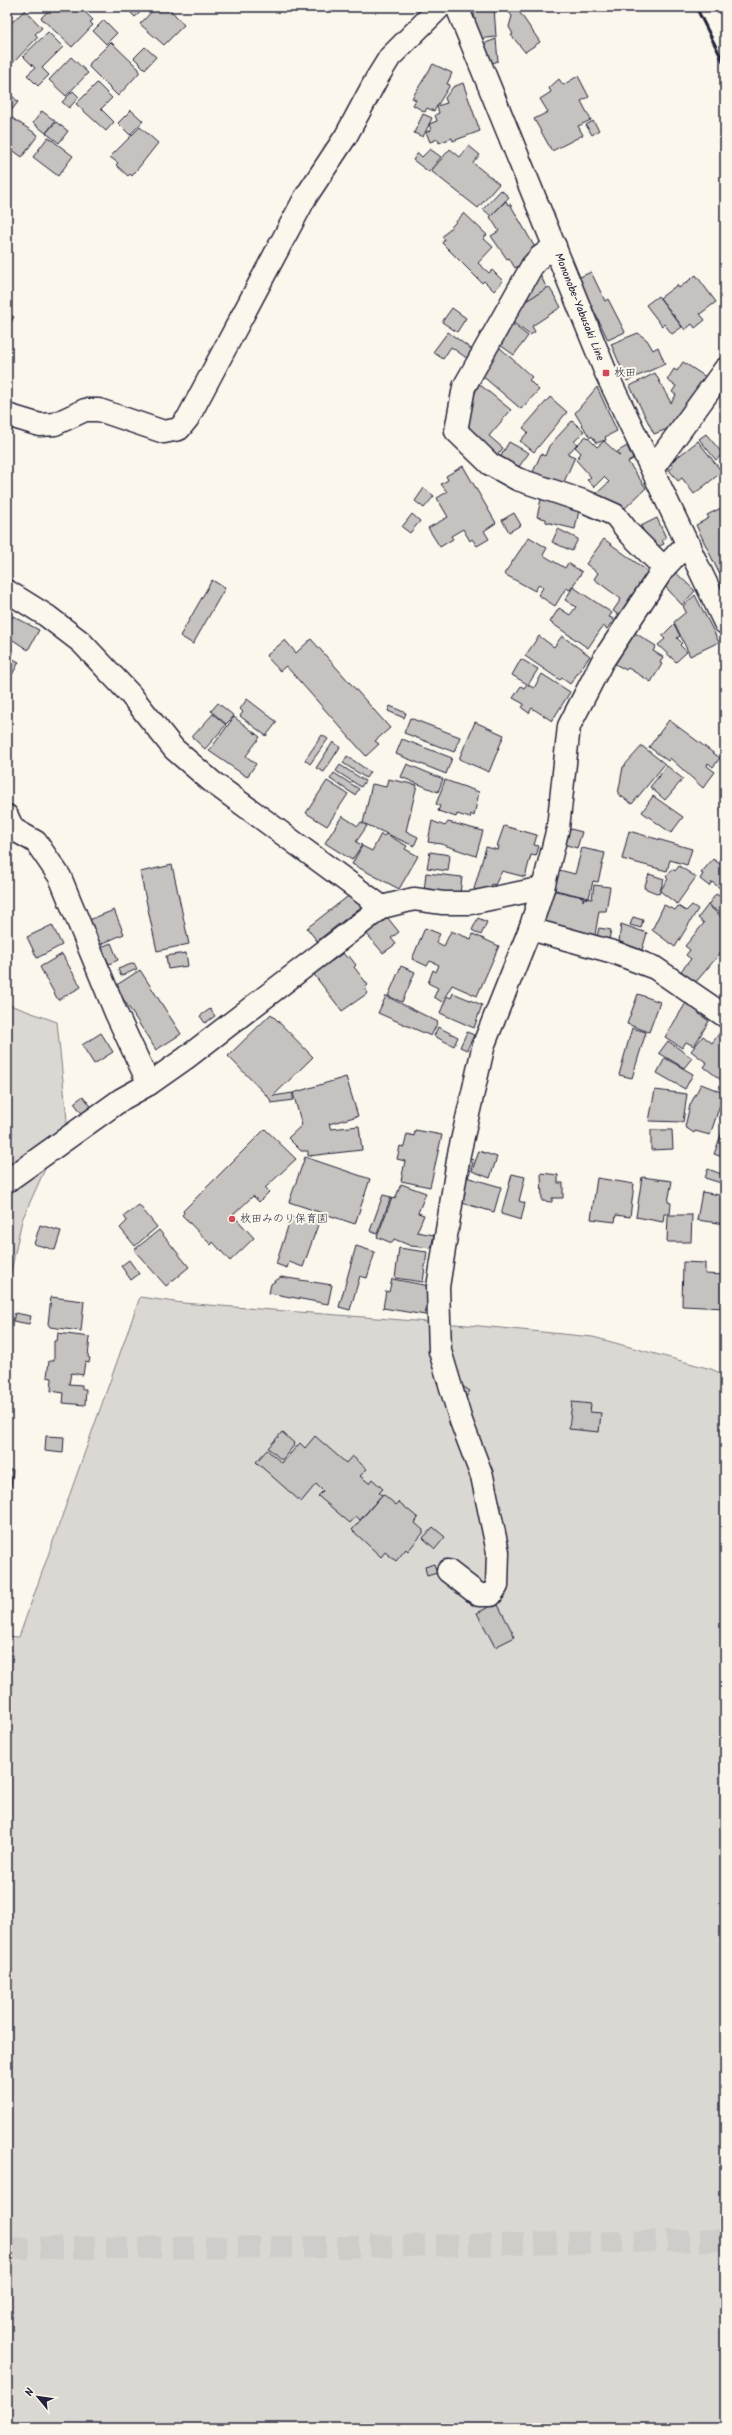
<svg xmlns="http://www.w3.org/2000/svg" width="732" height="2435" font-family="Kalam,'Klee One',sans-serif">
  <rect width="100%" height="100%" fill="#fbf7ec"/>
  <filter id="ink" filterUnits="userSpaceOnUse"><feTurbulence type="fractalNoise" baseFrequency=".025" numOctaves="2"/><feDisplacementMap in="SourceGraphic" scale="8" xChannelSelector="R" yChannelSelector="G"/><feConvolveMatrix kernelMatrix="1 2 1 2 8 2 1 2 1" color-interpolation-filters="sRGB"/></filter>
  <g filter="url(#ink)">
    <!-- green -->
    <g fill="#dbd8d3" stroke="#7e7d87">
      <polygon points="7,1004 57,1022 67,1120 22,1220 7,1291"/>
      <polygon points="140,1297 182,1303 480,1326 593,1337 711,1369 725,1375 725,2428 7,2428 7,1636 19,1637"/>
    </g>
    <!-- building -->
    <g fill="#c6c2c0" stroke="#22223b">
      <polygon points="45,7 74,7 79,12 82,9 93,20 90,22 93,25 72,47 41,18 49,10"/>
      <polygon points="125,7 146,7 135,17"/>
      <polygon points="156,7 168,7 184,25 164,45 140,24"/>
      <polygon points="494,7 496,37 478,39 473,8"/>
      <polygon points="516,7 540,42 525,52 511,35 513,34 509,27 512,16 508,11"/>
      <polygon points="25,10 42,28 35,34 38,37 11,65 7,60 7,27"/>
      <polygon points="104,20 117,33 106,44 93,31"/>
      <polygon points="48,32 63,47 42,68 49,75 38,86 27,75 35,68 23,56"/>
      <polygon points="496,39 498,61 490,64 483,44"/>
      <polygon points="111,42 139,69 139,73 118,96 89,67 90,63"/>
      <polygon points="145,47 156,57 145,69 134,58"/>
      <polygon points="71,57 88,73 66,96 49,80"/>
      <polygon points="433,64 452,73 447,84 450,85 434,111 427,108 425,112 413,105 416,100 412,98"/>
      <polygon points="578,76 589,97 581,101 591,120 578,126 583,135 552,151 534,119 548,112 540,99 551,92 549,88 559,79 563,85"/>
      <polygon points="97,83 112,98 101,109 114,122 106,131 76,104"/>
      <polygon points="463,83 480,131 453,141 452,138 439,143 438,139 430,142 426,132 431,130 429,124 437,121 435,115 439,113 437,106 447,103 445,98 453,87"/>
      <polygon points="7,90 18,102 7,116"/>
      <polygon points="73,91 79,97 69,108 62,102"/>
      <polygon points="131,110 143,121 130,135 118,123"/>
      <polygon points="42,111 55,121 46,133 33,123"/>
      <polygon points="423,114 432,118 423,137 414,133"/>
      <polygon points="9,116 38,135 22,157 7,146 7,120"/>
      <polygon points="593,121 599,130 592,135 586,125"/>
      <polygon points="56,122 68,131 59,143 46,133"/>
      <polygon points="140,127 158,143 132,176 130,174 128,176 116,165 118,163 110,157"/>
      <polygon points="48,137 73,156 58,176 33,157"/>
      <polygon points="469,146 480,155 473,163 499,184 478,208 431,171 450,149 460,157"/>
      <polygon points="430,149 441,157 429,172 413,160 418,153 422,157"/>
      <polygon points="501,190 509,197 491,216 483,209"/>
      <polygon points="506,201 508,205 510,204 537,251 521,271 518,266 515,268 509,258 507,259 491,236 499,231 490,217"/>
      <polygon points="464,213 487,235 483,238 493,247 478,263 489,273 492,270 503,281 494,291 484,281 482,283 442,243 445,239 442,237"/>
      <polygon points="539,272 547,289 529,300 524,293"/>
      <polygon points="591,272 605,301 608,299 625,332 608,340 578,278"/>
      <polygon points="696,275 716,302 700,314 705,320 695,328 692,324 685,330 660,298 677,285 679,288"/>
      <polygon points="549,287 561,307 532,326 535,332 530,335 508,319 516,307"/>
      <polygon points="658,296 682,327 672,334 664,324 662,326 646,305"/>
      <polygon points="452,308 466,318 457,332 442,322"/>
      <polygon points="7,309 9,310 7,313 14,317 7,329"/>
      <polygon points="511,323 528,336 514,355 496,342"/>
      <polygon points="448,332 474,351 468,359 451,347 443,359 433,352"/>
      <polygon points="638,333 647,340 653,350 658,347 665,364 627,381 611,344"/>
      <polygon points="499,347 532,377 529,380 539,390 521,409 480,374"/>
      <polygon points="683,362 706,377 680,420 669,425 670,428 654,434 630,386 655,373 671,403 676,395 672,392 676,386 667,380 674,369 677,371"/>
      <polygon points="479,384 511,410 489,436 503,448 495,458 464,425 467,411"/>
      <polygon points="597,387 617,431 605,437 606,440 596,443 592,436 590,438 575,413"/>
      <polygon points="550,397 567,412 534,452 520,441 528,432 523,428"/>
      <polygon points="572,421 584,431 574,442 577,444 568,454 575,457 563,484 532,474 541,454 545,456 549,446"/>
      <polygon points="706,434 723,454 716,460 699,439"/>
      <polygon points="586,436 597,447 604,441 620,456 617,452 627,446 633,459 628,462 646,488 620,513 606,498 602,502 595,495 609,482 604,477 594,487 587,480 591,477 576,460 581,453 575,447"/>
      <polygon points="698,441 722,472 694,494 682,478 678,481 669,470 673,467 670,463"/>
      <polygon points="509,442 529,453 515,472 498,461"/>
      <polygon points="463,466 496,523 484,531 489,539 477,546 472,539 470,541 463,529 451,536 453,539 440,547 428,528 448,517 437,498 447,492 441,484 448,480 446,476"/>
      <polygon points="424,488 434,496 424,508 415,501"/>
      <polygon points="544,498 580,506 575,529 546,522 546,519 537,517 541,499 544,500"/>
      <polygon points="725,506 725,570 719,573 696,525 709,518 707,515"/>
      <polygon points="514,513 521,525 509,532 502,520"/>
      <polygon points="412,514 420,521 410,533 402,527"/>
      <polygon points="657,518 666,538 662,540 664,544 655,548 650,544 641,526"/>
      <polygon points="558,529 578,539 572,551 552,542"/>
      <polygon points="529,537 547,548 543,555 565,568 568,563 582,572 570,590 566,588 555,606 538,595 543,588 539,584 535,591 504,574"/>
      <polygon points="604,539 650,573 620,616 613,611 621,599 594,579 598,573 586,564"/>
      <polygon points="672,569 695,591 682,605 662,583"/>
      <polygon points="212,580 225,588 193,644 180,636"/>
      <polygon points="573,587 612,613 609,617 614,619 607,629 603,626 588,648 550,622 559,608 570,615 576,607 565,600"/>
      <polygon points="695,595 719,642 690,656 674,622 686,612 683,606"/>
      <polygon points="13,616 39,630 28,650 7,636 7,627"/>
      <polygon points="674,624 680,636 677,638 682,643 680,645 687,652 676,662 658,645 665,639 662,636"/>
      <polygon points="635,633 656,646 653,651 663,657 660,663 662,664 651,682 628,668 626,670 615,664"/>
      <polygon points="539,636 554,647 562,636 590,656 570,684 562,678 560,680 525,656"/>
      <polygon points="311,639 390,728 375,741 379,744 366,756 286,666 280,671 266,656 285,640 296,653"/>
      <polygon points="7,656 19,662 7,684"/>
      <polygon points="521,659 538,669 528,685 534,688 542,674 570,692 552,721 532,708 529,713 522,708 524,704 513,698 521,686 524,688 527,684 512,675"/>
      <polygon points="247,699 277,722 266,736 240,716 243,712 240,709"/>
      <polygon points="218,703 234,716 226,724 211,711"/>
      <polygon points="390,706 406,713 404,718 388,711"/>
      <polygon points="213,714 226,725 205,749 192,737"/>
      <polygon points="234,717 260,737 246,756 256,764 247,777 209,751"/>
      <polygon points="410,718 460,737 454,752 404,733"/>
      <polygon points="669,720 720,758 713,767 708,763 707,766 715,772 703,788 670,758 668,761 649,747"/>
      <polygon points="475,722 504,735 489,772 459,759"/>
      <polygon points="322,735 328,739 310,764 305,760"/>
      <polygon points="402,739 452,758 446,774 396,754"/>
      <polygon points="333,742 340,747 324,772 316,768"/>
      <polygon points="642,746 665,764 632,804 618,794 623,767"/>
      <polygon points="347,756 370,772 366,778 343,763"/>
      <polygon points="407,764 443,779 438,792 401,777"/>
      <polygon points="340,765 365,781 361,787 336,771"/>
      <polygon points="667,766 683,779 665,800 650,787"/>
      <polygon points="334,773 359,789 355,795 330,779"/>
      <polygon points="388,779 417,785 406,831 418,837 414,846 363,823 372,784 386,787"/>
      <polygon points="445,780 479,792 474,816 471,814 470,818 457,814 456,817 438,811 440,806 436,804"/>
      <polygon points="327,781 348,794 327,826 306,813"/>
      <polygon points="653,796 683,817 671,833 642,812"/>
      <polygon points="342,816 358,826 361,822 367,826 356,842 362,845 352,860 325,843"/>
      <polygon points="432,821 445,826 448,822 483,831 476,856 441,844 428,842"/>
      <polygon points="504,826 537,835 534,845 539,846 536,856 531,855 525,877 502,871 495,885 492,884 489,893 474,889 486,847 498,850 499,846 497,846"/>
      <polygon points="567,828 582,832 577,848 563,844"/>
      <polygon points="629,831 692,849 687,865 670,860 667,871 622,859"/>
      <polygon points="381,834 384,836 386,834 407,846 405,849 418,856 399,889 352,864 362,846 372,851"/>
      <polygon points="582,848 605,853 598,882 593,881 589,898 551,889 555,869 575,874"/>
      <polygon points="430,852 450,855 448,871 427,868"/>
      <polygon points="713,859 725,868 725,892 712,882 709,886 700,879 703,874 701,873"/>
      <polygon points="172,865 189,944 157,951 140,872"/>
      <polygon points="679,866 696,877 677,904 660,891 668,879 666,877 672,869 675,871"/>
      <polygon points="426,873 462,877 460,894 424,892"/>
      <polygon points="649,874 664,879 659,894 644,888"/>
      <polygon points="594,885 610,887 606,911 599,911 595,935 546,928 542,925 551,890 583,897 583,901 584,898 592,899"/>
      <polygon points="351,894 361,907 317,941 307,928"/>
      <polygon points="716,894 725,899 723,915 708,905"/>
      <polygon points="664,905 675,910 678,906 686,911 692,905 698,909 675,947 652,930"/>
      <polygon points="708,905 725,920 725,952 723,950 695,983 681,971 691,959 686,955 690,950 685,946 704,923 698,918"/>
      <polygon points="114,910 124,934 99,945 89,920"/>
      <polygon points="387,917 399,932 391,938 396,944 383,953 366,933"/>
      <polygon points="633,917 643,920 641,928 630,925"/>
      <polygon points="478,918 487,922 481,935 472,930"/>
      <polygon points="621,924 647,933 642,950 619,942"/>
      <polygon points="52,925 62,945 37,958 27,937"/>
      <polygon points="425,928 440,934 436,942 444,946 451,931 471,939 473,934 499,946 477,996 452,985 442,1002 434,997 438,988 428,983 433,970 436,972 439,965 430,961 427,966 412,959"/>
      <polygon points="599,928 611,930 608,944 596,941"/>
      <polygon points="111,943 118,960 109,964 101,947"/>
      <polygon points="186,953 188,966 168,969 166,956"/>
      <polygon points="343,953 347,958 349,956 356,965 354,967 368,985 364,988 368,993 342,1011 312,972 330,958 332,961"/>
      <polygon points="62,954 81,987 58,1000 40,967"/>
      <polygon points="134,963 137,969 121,976 118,969"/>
      <polygon points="401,966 415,972 402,1002 388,996"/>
      <polygon points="140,970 181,1034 156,1050 115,986"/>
      <polygon points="453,993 482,1005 474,1028 440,1013 447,996 451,998"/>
      <polygon points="638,994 660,1002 649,1032 627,1024"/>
      <polygon points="386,996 438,1022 431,1036 378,1013"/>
      <polygon points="689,998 697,1003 694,1008 700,1012 699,1014 709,1021 694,1046 686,1042 682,1048 665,1037"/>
      <polygon points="210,1009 215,1016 205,1023 200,1016"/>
      <polygon points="271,1014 313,1057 273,1096 293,1093 293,1100 271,1103 270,1099 228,1056"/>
      <polygon points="438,1027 458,1037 454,1046 434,1036"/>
      <polygon points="632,1028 646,1032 632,1078 619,1075"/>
      <polygon points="721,1031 725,1034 725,1083 704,1067 707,1063 691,1051 703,1036 712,1043"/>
      <polygon points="467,1032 474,1035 467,1050 460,1047"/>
      <polygon points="101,1033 113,1052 94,1064 82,1045"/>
      <polygon points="668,1041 692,1058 684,1068 659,1053"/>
      <polygon points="665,1058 693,1074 685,1089 657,1073"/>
      <polygon points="346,1077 358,1116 329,1124 331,1129 359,1126 362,1150 308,1156 308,1151 301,1151 288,1138 302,1125 293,1093"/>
      <polygon points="701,1084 724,1093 710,1135 695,1131 694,1133 685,1127 690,1105"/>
      <polygon points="655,1090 687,1094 683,1122 649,1121"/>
      <polygon points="83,1096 93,1109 84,1116 74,1103"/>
      <polygon points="725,1124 725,1158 714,1154"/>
      <polygon points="265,1129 296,1159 265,1188 269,1192 259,1202 253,1196 233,1215 254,1238 230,1261 213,1242 211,1245 182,1215 184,1213 183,1211"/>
      <polygon points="415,1130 442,1135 430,1187 401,1181 405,1161 397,1159 400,1146 404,1147 407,1134 414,1136"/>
      <polygon points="651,1130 672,1130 673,1149 651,1150"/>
      <polygon points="479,1151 497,1157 490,1178 472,1171"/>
      <polygon points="459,1155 474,1160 468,1178 456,1173"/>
      <polygon points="305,1157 370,1179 355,1224 289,1202"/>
      <polygon points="708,1169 724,1175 721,1183 705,1178"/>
      <polygon points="541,1173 558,1175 558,1183 563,1183 563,1198 552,1198 552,1202 542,1201"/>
      <polygon points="512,1174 525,1177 519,1201 525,1203 521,1220 501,1214"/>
      <polygon points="459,1175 501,1187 494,1212 455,1201"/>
      <polygon points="642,1177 672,1181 668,1202 671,1203 670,1214 664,1214 663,1222 636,1217"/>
      <polygon points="597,1178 634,1184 630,1217 616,1215 615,1222 591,1219"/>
      <polygon points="401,1184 426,1193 418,1213 424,1215 417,1232 434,1235 431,1248 411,1246 394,1239 392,1243 377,1237 392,1198 395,1199"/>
      <polygon points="702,1192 725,1196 725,1224 697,1220"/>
      <polygon points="383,1195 391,1197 377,1234 370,1231"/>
      <polygon points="139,1205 157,1227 135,1246 120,1228 127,1221 124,1216"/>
      <polygon points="668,1215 692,1215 691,1242 667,1242"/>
      <polygon points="303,1216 319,1222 303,1267 289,1262 287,1268 276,1264 291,1217 301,1221"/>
      <polygon points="40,1225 61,1231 55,1250 34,1244"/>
      <polygon points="159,1230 189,1267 166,1286 134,1250"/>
      <polygon points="356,1246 375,1252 367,1278 360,1276 350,1310 339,1307"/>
      <polygon points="399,1248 427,1252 423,1282 395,1278"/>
      <polygon points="129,1260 139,1274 131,1280 121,1266"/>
      <polygon points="683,1262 705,1263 705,1274 725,1275 725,1308 682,1306"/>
      <polygon points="281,1277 332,1285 328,1304 269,1293 271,1284"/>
      <polygon points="392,1279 430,1286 425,1315 383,1308 386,1291 389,1292"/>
      <polygon points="51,1297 84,1301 81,1331 50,1327 48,1324"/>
      <polygon points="15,1313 31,1316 29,1324 13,1321"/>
      <polygon points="58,1333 90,1337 88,1357 90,1358 89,1363 85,1362 83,1375 71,1373 69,1384 82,1385 82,1389 86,1389 85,1405 63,1403 64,1393 51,1391 52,1378 47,1377 49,1361 54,1361 54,1341 57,1341"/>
      <polygon points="461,1385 470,1391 465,1399"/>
      <polygon points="572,1402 591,1404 590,1412 601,1413 599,1432 569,1429"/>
      <polygon points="282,1432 295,1444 282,1460 268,1448"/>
      <polygon points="46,1436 64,1437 63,1453 45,1451"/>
      <polygon points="315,1436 346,1463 352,1456 367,1469 360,1476 369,1483 372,1479 383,1489 379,1493 382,1495 360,1520 356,1516 350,1523 318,1496 323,1491 316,1484 301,1502 256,1462 267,1450 282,1463 300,1443 305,1448"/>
      <polygon points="7,1470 13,1470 11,1487 7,1486"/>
      <polygon points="383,1494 396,1505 399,1502 418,1518 415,1523 423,1530 423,1533 408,1551 406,1549 396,1561 385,1552 381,1557 352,1530"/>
      <polygon points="433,1527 445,1537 435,1549 423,1538"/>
      <polygon points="434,1564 437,1573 427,1576 425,1567"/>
      <polygon points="497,1603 515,1637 495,1647 477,1613"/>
    </g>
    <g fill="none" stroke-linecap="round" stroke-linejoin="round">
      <!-- highway-tunnel -->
      <polyline stroke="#d0ccc9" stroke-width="22" stroke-dasharray="22 11" stroke-linecap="butt" points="7,2248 349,2247 725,2240"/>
      <!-- minor casing -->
      <g stroke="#22223b" stroke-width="25">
        <g id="minor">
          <polyline points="555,246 540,257 532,266 464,387 456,431 490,464 517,479 586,502 615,515 629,533 664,568"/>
          <polyline points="7,415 40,425 55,424 85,410 99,410 164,432 179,429 188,418 305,198 346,136 377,78 390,57 440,7"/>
          <polyline points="653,468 725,369"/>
          <polyline points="7,591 47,616 81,642 130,694 174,749 211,781 382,907"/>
          <polyline points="7,816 13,829 36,842 60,877 116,1013 149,1084"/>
          <polyline points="530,929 613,952 655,968 725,1016"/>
          <polyline points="7,1181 122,1099 149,1084 186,1058 382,907 414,899 443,903 470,903 543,888"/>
          <polyline points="448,1571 479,1595 491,1595 497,1586 498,1552 482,1476 461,1421 440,1351 438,1287 459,1154 484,1044 530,929 543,888 558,828 569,726 602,662 664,568 679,552 690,546"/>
        </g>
      </g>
      <!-- major casing -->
      <g stroke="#22223b" stroke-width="25">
        <polyline id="major" points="457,7 606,373 725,623"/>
      </g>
      <!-- minor -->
      <use href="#minor" stroke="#fbf7ec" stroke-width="22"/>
      <!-- major -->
      <use href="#major" stroke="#fbf7ec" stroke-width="22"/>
      <!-- rail -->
      <polyline stroke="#22223b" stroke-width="3" points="696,7 725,65"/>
    </g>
  </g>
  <!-- markers -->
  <g fill="#d1495b" stroke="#fbf7ec" stroke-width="1.5">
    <rect x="602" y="369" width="8" height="8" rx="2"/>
    <circle cx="232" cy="1219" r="4"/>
  </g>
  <g text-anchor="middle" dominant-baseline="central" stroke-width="4" stroke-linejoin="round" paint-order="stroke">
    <!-- street labels -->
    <g font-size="11" fill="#22223b" stroke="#fbf7ec">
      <text transform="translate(579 307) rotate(68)">Mononobe-Yabusaki Line</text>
    </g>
    <!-- poi labels -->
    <g font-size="11" fill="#22223b" stroke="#fbf7ec" text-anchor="start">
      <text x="614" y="373">枚田</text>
      <text x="240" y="1219">枚田みのり保育園</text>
    </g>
  </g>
  <!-- margin -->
  <rect width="732" height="2435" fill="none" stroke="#fbf7ec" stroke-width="24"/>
  <rect x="12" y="12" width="708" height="2411" fill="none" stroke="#22223b" stroke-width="1.5" filter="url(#ink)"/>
  <!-- north arrow -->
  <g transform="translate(38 2397) rotate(299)" stroke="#fbf7ec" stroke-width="3" paint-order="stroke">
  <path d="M0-3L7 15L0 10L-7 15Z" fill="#22223b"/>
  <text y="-6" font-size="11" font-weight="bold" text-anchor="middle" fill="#22223b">N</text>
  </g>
</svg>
